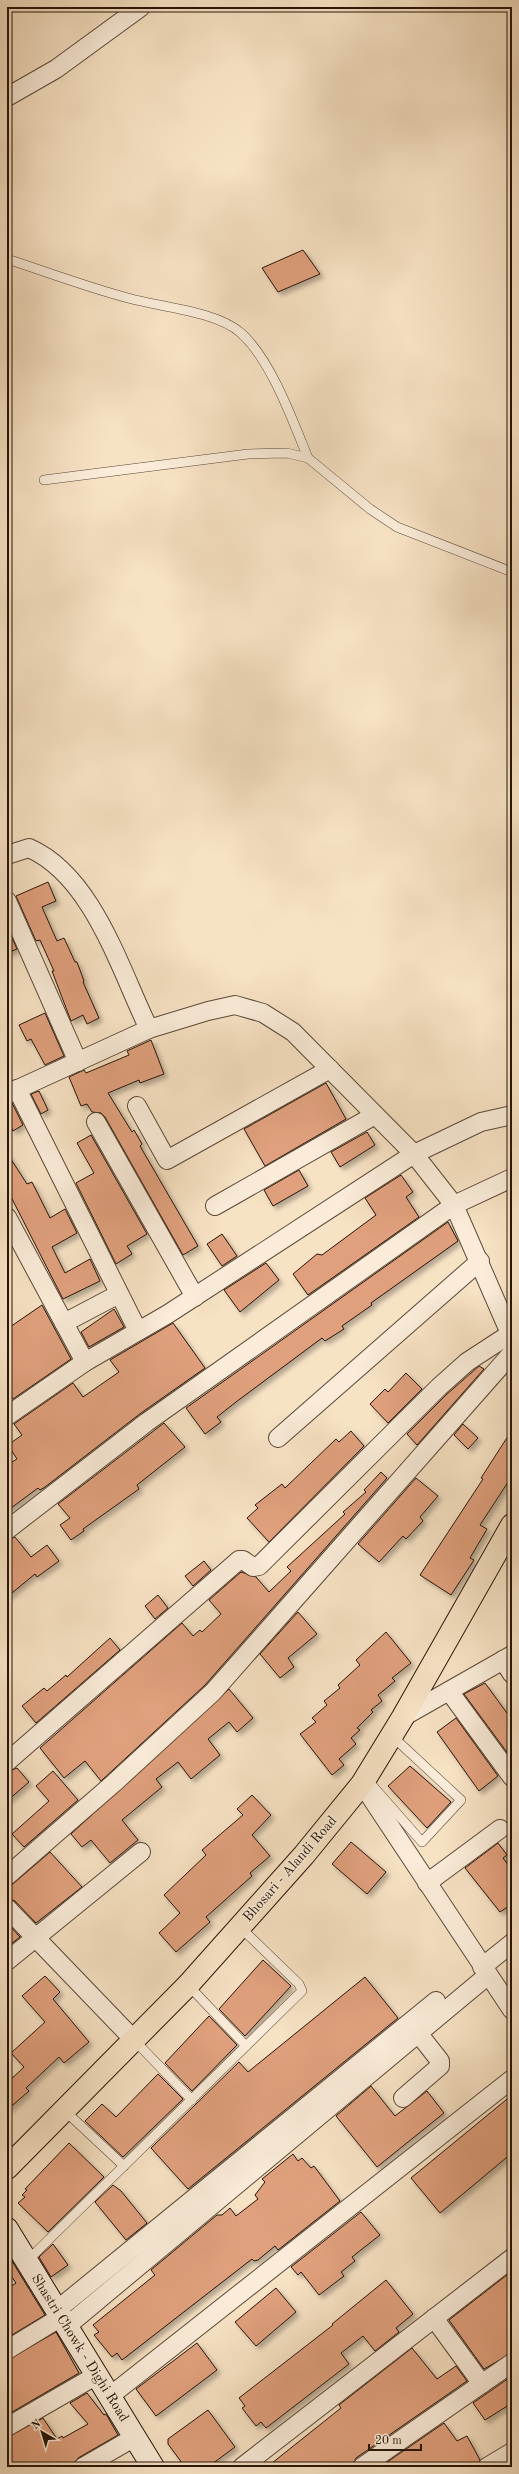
<svg xmlns="http://www.w3.org/2000/svg" width="519" height="2474" font-family="'Old Standard TT',serif">
  <defs>
    <filter id="shadow"><feDropShadow dx="3.5" dy="3.5" stdDeviation="2" flood-color="#0004"/></filter>
  </defs>
  <rect width="100%" height="100%" fill="#f7e2c4"/>
  <filter id="stains"><feTurbulence type="fractalNoise" baseFrequency=".005" numOctaves="4"/><feColorMatrix values="0 0 0 0 .2 0 0 0 0 .09 0 0 0 0 .02 0 0 0 .5 -.17"/></filter>
  <radialGradient id="worn" r=".72"><stop offset=".6" stop-color="#630" stop-opacity="0"/><stop offset="1" stop-color="#630" stop-opacity=".3"/></radialGradient>
  <!-- building -->
  <g fill="#e0a07d" stroke="#261408" filter="url(#shadow)">
    <polygon points="303,250 320,274 278,292 262,268"/>
    <polygon points="48,882 56,901 42,907 57,941 64,938 75,962 77,962 84,981 83,982 99,1018 87,1024 83,1015 71,1021 52,971 54,971 40,940 36,941 16,896"/>
    <polygon points="7,927 17,949 7,953"/>
    <polygon points="45,1013 64,1056 45,1065 31,1039 27,1041 19,1025"/>
    <polygon points="151,1040 164,1074 140,1083 139,1080 108,1093 132,1132 134,1130 142,1144 140,1146 198,1246 183,1255 105,1117 101,1113 92,1112 87,1104 81,1106 69,1077 84,1070 86,1073 129,1055 127,1051"/>
    <polygon points="326,1083 346,1119 265,1166 244,1129"/>
    <polygon points="39,1091 48,1110 41,1114 31,1094"/>
    <polygon points="12,1103 23,1125 13,1131 7,1119 7,1104"/>
    <polygon points="367,1132 375,1145 340,1167 331,1152"/>
    <polygon points="91,1135 147,1234 127,1246 132,1254 116,1264 76,1183 94,1173 77,1143"/>
    <polygon points="7,1153 27,1184 32,1182 50,1218 65,1209 77,1233 52,1247 65,1273 90,1259 100,1281 63,1299 7,1189"/>
    <polygon points="299,1170 308,1186 273,1206 264,1190"/>
    <polygon points="401,1175 413,1192 406,1197 419,1217 308,1295 293,1274 317,1254 322,1255 376,1215 365,1198"/>
    <polygon points="448,1222 458,1241 371,1303 372,1305 342,1326 344,1329 325,1341 322,1338 236,1402 217,1417 221,1422 205,1434 186,1408"/>
    <polygon points="222,1234 237,1256 222,1266 207,1244"/>
    <polygon points="266,1263 279,1280 240,1312 224,1290"/>
    <polygon points="42,1305 71,1359 13,1399 7,1391 7,1329"/>
    <polygon points="114,1309 124,1327 89,1347 81,1332"/>
    <polygon points="173,1323 205,1368 141,1413 45,1487 40,1490 38,1488 7,1511 7,1465 17,1459 8,1445 22,1435 14,1424 73,1383 83,1397 119,1372 110,1360"/>
    <polygon points="479,1366 484,1369 417,1445 407,1434 446,1395"/>
    <polygon points="406,1373 422,1389 388,1423 370,1404 385,1389 388,1392"/>
    <polygon points="164,1423 185,1447 137,1485 139,1489 83,1529 84,1531 71,1540 60,1525 70,1518 58,1504"/>
    <polygon points="463,1424 478,1438 468,1449 454,1435"/>
    <polygon points="512,1430 512,1476 480,1525 487,1529 470,1558 474,1560 451,1595 420,1575 483,1479 481,1478"/>
    <polygon points="351,1431 364,1446 269,1542 247,1518 258,1508 255,1505 282,1484 285,1488 336,1439 339,1442"/>
    <polygon points="381,1472 387,1478 205,1685 101,1781 85,1761 64,1778 40,1748 182,1623 193,1636 200,1630 202,1632 221,1614 209,1600 241,1572 256,1577 269,1592 291,1571 287,1567 345,1514 343,1512 366,1492 364,1490"/>
    <polygon points="416,1478 438,1496 420,1517 423,1521 406,1539 403,1536 379,1562 358,1544"/>
    <polygon points="15,1537 31,1557 47,1545 59,1561 37,1577 35,1574 7,1597 7,1540"/>
    <polygon points="204,1561 211,1570 193,1586 185,1576"/>
    <polygon points="158,1595 168,1608 155,1619 145,1606"/>
    <polygon points="298,1612 317,1634 288,1658 294,1667 280,1678 260,1654"/>
    <polygon points="386,1632 411,1663 392,1678 395,1681 378,1695 382,1701 371,1710 373,1712 357,1728 360,1730 351,1738 356,1744 339,1759 344,1765 332,1775 300,1734 316,1722 312,1718 327,1705 324,1701 340,1688 338,1685 360,1665 356,1660"/>
    <polygon points="110,1638 120,1650 36,1723 22,1706 44,1688 47,1691 66,1675 67,1677"/>
    <polygon points="485,1683 512,1720 512,1759 464,1694"/>
    <polygon points="229,1689 253,1718 237,1732 229,1722 208,1739 220,1755 191,1779 178,1762 156,1779 162,1787 122,1820 138,1840 110,1863 91,1840 82,1847 71,1834"/>
    <polygon points="456,1718 498,1776 479,1791 437,1732"/>
    <polygon points="410,1766 451,1802 427,1828 388,1786"/>
    <polygon points="17,1768 29,1782 7,1801 7,1772"/>
    <polygon points="53,1771 78,1800 24,1847 12,1834 49,1801 36,1786"/>
    <polygon points="252,1795 271,1815 252,1835 270,1856 250,1873 252,1876 206,1917 210,1922 176,1952 159,1933 180,1913 164,1895 206,1855 202,1850 243,1815 237,1809"/>
    <polygon points="351,1842 386,1872 367,1894 332,1864"/>
    <polygon points="498,1843 507,1855 503,1858 512,1870 512,1904 500,1912 465,1868"/>
    <polygon points="50,1852 82,1887 36,1923 15,1901 7,1898 7,1889"/>
    <polygon points="7,1923 20,1937 7,1947"/>
    <polygon points="263,1960 291,1986 245,2036 219,2009"/>
    <polygon points="45,1976 60,1992 53,1999 89,2042 64,2063 59,2057 26,2088 29,2091 7,2110 7,2083 24,2067 11,2053 45,2022 22,1996"/>
    <polygon points="365,1977 398,2018 188,2189 151,2148 239,2062 248,2072"/>
    <polygon points="209,2016 237,2045 192,2091 165,2063"/>
    <polygon points="158,2074 183,2099 123,2157 85,2121 102,2104 116,2117"/>
    <polygon points="371,2086 395,2116 427,2091 444,2113 377,2167 336,2116"/>
    <polygon points="512,2095 512,2153 440,2213 411,2178"/>
    <polygon points="69,2143 104,2177 48,2232 18,2203 25,2197 22,2195 27,2190 25,2189"/>
    <polygon points="293,2154 298,2161 302,2158 311,2168 314,2166 340,2201 278,2250 275,2246 258,2260 254,2261 252,2259 122,2360 117,2353 112,2357 94,2335 99,2332 93,2325 155,2275 151,2270 217,2215 222,2215 230,2208 236,2216 258,2199 255,2195 265,2182 262,2179"/>
    <polygon points="113,2185 121,2191 147,2223 126,2240 95,2202"/>
    <polygon points="361,2212 380,2235 352,2257 355,2261 341,2272 344,2276 319,2295 301,2272 298,2275 291,2267"/>
    <polygon points="53,2244 68,2265 51,2277 39,2257"/>
    <polygon points="7,2253 45,2315 7,2338 7,2289 16,2283 7,2270"/>
    <polygon points="512,2271 512,2353 484,2369 449,2320"/>
    <polygon points="386,2280 413,2314 396,2328 399,2332 375,2351 363,2336 341,2353 349,2364 266,2428 261,2422 256,2426 242,2408 245,2406 239,2398 333,2325 332,2324"/>
    <polygon points="276,2288 296,2312 256,2346 235,2322"/>
    <polygon points="56,2332 79,2373 7,2415 7,2360"/>
    <polygon points="197,2343 217,2370 156,2416 136,2389"/>
    <polygon points="412,2348 437,2379 456,2366 467,2381 356,2458 352,2467 267,2467 341,2408 339,2405"/>
    <polygon points="512,2376 512,2403 485,2420 473,2403"/>
    <polygon points="87,2393 104,2415 106,2414 118,2435 78,2458 73,2467 7,2467 7,2437 43,2418 57,2439 62,2436 63,2438 88,2424 70,2403"/>
    <polygon points="208,2410 235,2447 208,2467 185,2467 168,2444 168,2439"/>
    <polygon points="444,2423 457,2441 467,2436 480,2460 477,2467 380,2467"/>
  </g>
  <g fill="none" stroke-linecap="round" stroke-linejoin="round">
    <!-- lane casing -->
    <g stroke="#5a4837" stroke-width="10">
      <g id="lane">
        <path d="M7,259C47,272 87,287 128,298C160,307 216,311 241,333C271,360 293,421 308,458"/>
        <polyline points="44,480 248,454 287,453 308,458 370,509 397,527 512,572"/>
        <polyline points="371,1784 422,1842 461,1800 392,1736"/>
        <polyline points="188,1985 246,2046"/>
        <polyline points="134,2040 192,2100"/>
        <polyline points="64,2110 124,2166"/>
        <polyline points="27,2261 302,1991 299,1984 240,1927"/>
      </g>
    </g>
    <!-- street casing -->
    <g stroke="#5a4837" stroke-width="20">
      <g id="street">
        <polyline points="7,97 56,69 141,7"/>
        <path d="M7,855L29,848C93,876 120,970 149,1029L208,1011L235,1005L263,1013L293,1032L414,1154L481,1122L512,1115"/>
        <polyline points="7,901 78,1062"/>
        <polyline points="17,1089 138,1331"/>
        <polyline points="7,1094 149,1029"/>
        <polyline points="137,1106 167,1160 330,1069"/>
        <polyline points="96,1122 195,1297"/>
        <polyline points="215,1206 375,1115"/>
        <polyline points="7,1217 85,1362"/>
        <polyline points="64,1323 119,1294"/>
        <polyline points="7,1416 85,1362 168,1314 414,1154 454,1205 512,1338"/>
        <polyline points="278,1438 480,1261"/>
        <polyline points="7,1530 147,1422 454,1205 512,1178"/>
        <polyline points="503,1660 512,1674"/>
        <polyline points="449,1691 512,1777"/>
        <polyline points="403,1717 512,1655"/>
        <polyline points="7,1762 239,1560 243,1560 253,1567 259,1566 439,1387 467,1362 510,1334"/>
        <polyline points="362,1784 512,2010"/>
        <polyline points="7,1876 114,1783 213,1692 512,1353"/>
        <polyline points="427,1883 500,1829"/>
        <polyline points="7,1908 134,2040"/>
        <polyline points="7,1961 141,1852"/>
        <polyline points="482,1967 512,1943"/>
        <polyline points="403,2098 440,2066 440,2061 418,2033"/>
        <polyline points="57,2310 436,2001"/>
        <polyline points="434,2318 482,2384"/>
        <polyline points="67,2326 487,1976"/>
        <polyline points="7,2350 61,2317"/>
        <polyline points="110,2396 512,2079"/>
        <polyline points="7,2427 97,2375"/>
        <polyline points="83,2467 135,2437"/>
        <polyline points="242,2467 512,2258"/>
        <polyline points="362,2467 512,2363"/>
        <polyline points="487,2467 512,2452"/>
      </g>
    </g>
    <!-- secondary casing -->
    <g stroke="#261408" stroke-width="24">
      <polyline id="secondary" points="7,2229 153,2467"/>
    </g>
    <!-- primary casing -->
    <g stroke="#261408" stroke-width="24">
      <polyline id="primary" points="7,2168 188,1985 304,1855 362,1784 403,1717 512,1525"/>
    </g>
    <!-- lane -->
    <use href="#lane" stroke="#faecd9" stroke-width="9"/>
    <!-- street -->
    <use href="#street" stroke="#faecd9" stroke-width="18"/>
    <!-- secondary -->
    <use href="#secondary" stroke="#faecd9" stroke-width="22"/>
    <!-- primary -->
    <use href="#primary" stroke="#f7e2c4" stroke-width="22"/>
  </g>
  <g text-anchor="middle" dominant-baseline="central" stroke-width="3.5" stroke-linejoin="round" paint-order="stroke">
    <!-- street labels -->
    <g font-size="14" fill="#261408" stroke="#faecd9">
      <text transform="translate(290 1869) rotate(-49)">Bhosari - Alandi Road</text>
      <text transform="translate(80 2348) rotate(58)">Shastri Chowk - Dighi Road</text>
    </g>
  </g>
  <!-- margin -->
  <rect width="519" height="2474" fill="none" stroke="#f7e2c4" stroke-width="24"/>
  <rect x="8" y="8" width="503" height="2458" fill="none" stroke="#261408" stroke-width="2"/>
  <rect x="12" y="12" width="495" height="2450" fill="none" stroke="#261408"/>
  <!-- north arrow -->
  <g transform="translate(42 2432) rotate(322)" stroke="#faecd9" stroke-width="3" paint-order="stroke">
  <path d="M0-3L7 15L0 10L-7 15Z" fill="#261408"/>
  <text y="-6" font-size="11" font-weight="bold" text-anchor="middle" fill="#261408">N</text>
  </g>
  <!-- scale -->
  <path d="M369 2444v6h52v-6" fill="none" stroke="#261408" stroke-width="2"/>
  <text x="375" y="2444" font-size="12" fill="#261408" stroke="#faecd9" stroke-width="3" paint-order="stroke">20 m</text>
  <rect width="100%" height="100%" filter="url(#stains)"/>
  <rect width="100%" height="100%" fill="url(#worn)"/>
</svg>
